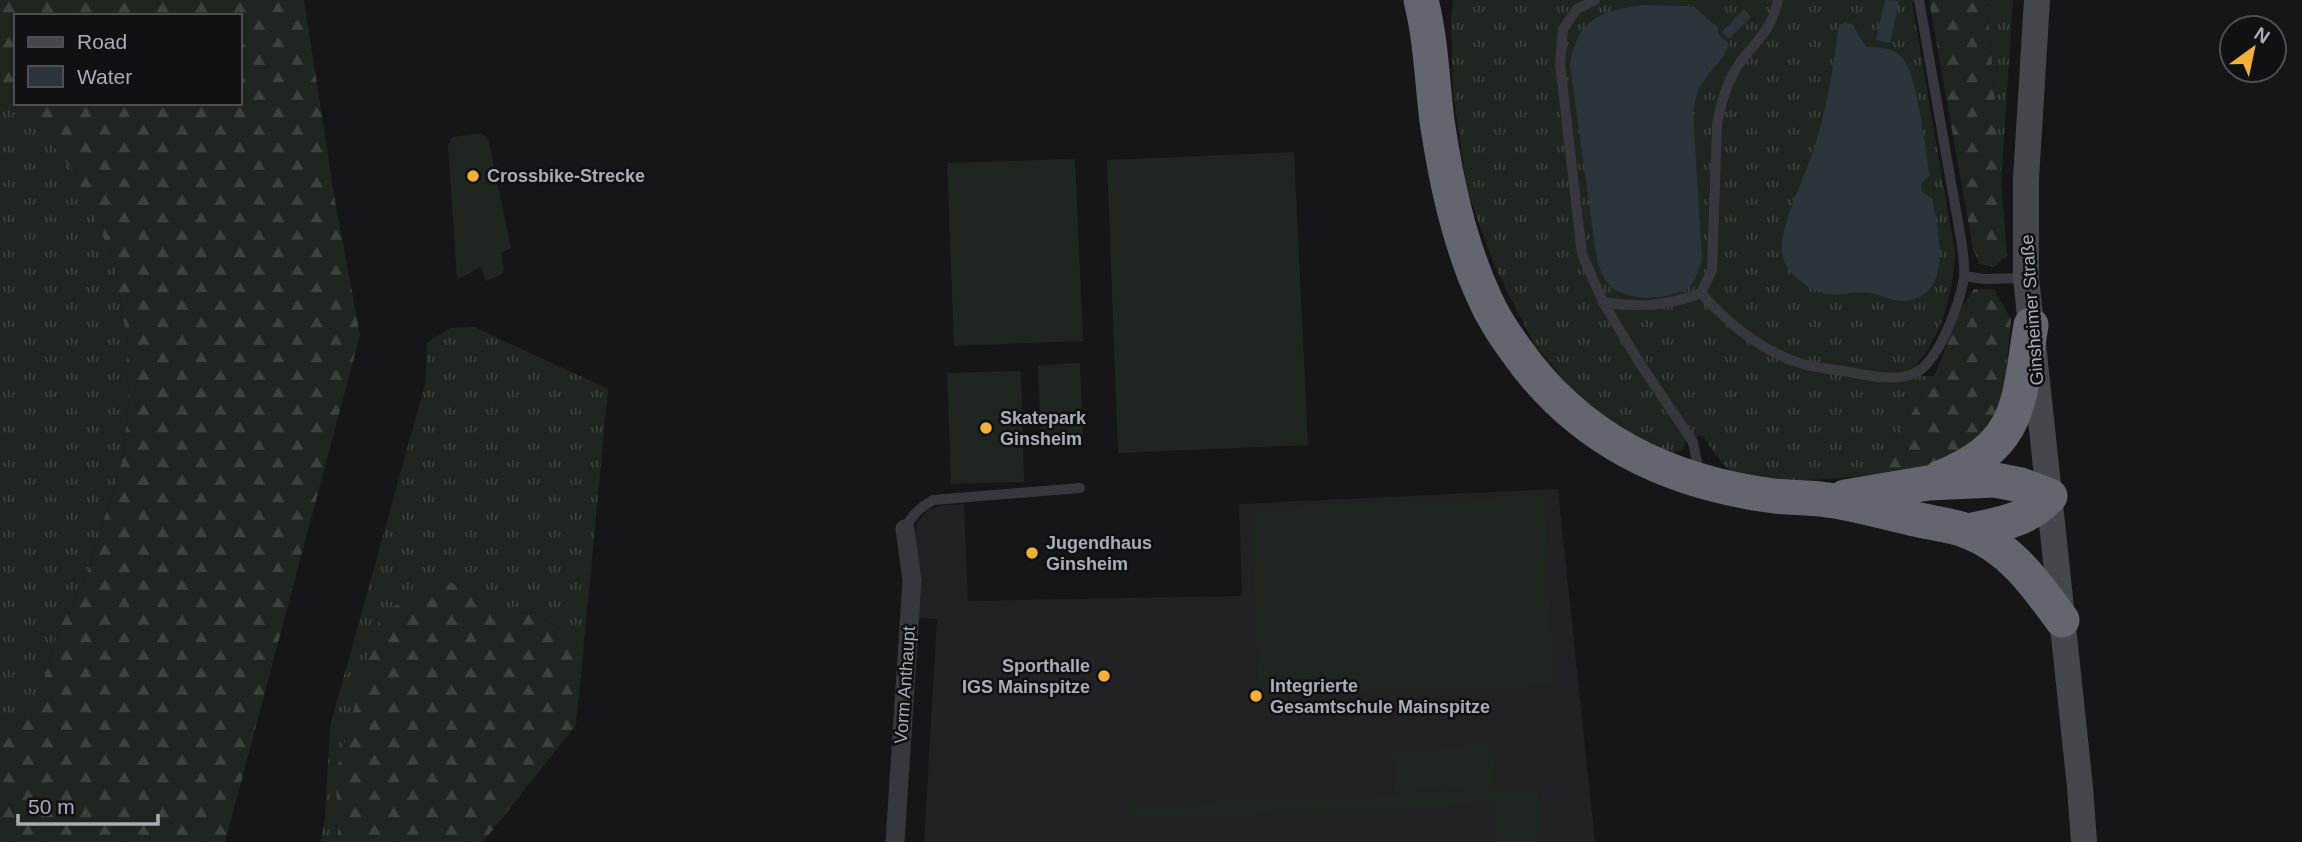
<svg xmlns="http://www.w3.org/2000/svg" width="2302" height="842" font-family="Helvetica,sans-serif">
  <defs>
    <pattern id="grass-tufts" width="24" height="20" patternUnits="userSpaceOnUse" patternTransform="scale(1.75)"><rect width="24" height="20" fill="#1e261f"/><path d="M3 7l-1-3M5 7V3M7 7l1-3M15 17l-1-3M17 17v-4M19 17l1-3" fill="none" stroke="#3c433d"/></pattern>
    <pattern id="forest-firs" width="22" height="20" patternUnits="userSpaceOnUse" patternTransform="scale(1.75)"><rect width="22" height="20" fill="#1e261f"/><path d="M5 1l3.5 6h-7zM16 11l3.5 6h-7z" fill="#3c433d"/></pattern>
  </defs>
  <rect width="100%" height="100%" fill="#161618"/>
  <!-- built -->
  <polygon fill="#222225" points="1558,489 1595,842 924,842 937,619 918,618 914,539 917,523 928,510 943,505 964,504 968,601 1242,596 1239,504"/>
  <!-- grass -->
  <g fill="url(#grass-tufts)">
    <path d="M1453,0H1919L1912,3L1955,252C1953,291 1943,334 1917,364L1922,376H1934L1904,427L1880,456V474C1846,477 1750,490 1725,466C1716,457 1710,445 1702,435L1685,442L1683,450L1667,453L1591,412L1534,344L1494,265L1467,190L1453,91L1451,19Z"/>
    <polygon points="1987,0 2013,0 2001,184"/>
    <polygon points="0,104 32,119 74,172 114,261 125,328 129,403 122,462 87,574 58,631 40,693 7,735 0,740"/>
    <polygon points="474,327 608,389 584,644 539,616 506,610 489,596 336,826 338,842 321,842 325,816 330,726 425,385 427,343 450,328"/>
  </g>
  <!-- forest -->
  <g fill="url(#forest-firs)" fill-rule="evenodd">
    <path d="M0,0H304L335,201L360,335L225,842H0V740L7,735L40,693L58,631L87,574L122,462L129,403L125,328L114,261L74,172L32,119L0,104ZM16,16H240V103H16Z"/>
    <polygon points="1929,0 1987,0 2007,255 1995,267 1980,264 1973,249"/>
    <polygon points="1974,289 1994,289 2011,319 2005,383 1996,418 1977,444 1944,463 1880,474 1880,456 1904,427 1934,376 1962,307"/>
    <polygon points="440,579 489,596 506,610 539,616 584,644 576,725 483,842 338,842 336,772 381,614"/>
  </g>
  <!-- pitch -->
  <g fill="#1e261f">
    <polygon points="481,133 488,138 511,248 501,253 504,269 501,275 486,281 481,267 457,280 448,145 452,137"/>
    <polygon points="1294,152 1308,445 1118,453 1107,160"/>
    <polygon points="1075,159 1083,341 954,346 947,163"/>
    <polygon points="1080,363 1083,440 1041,442 1038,365"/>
    <polygon points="1021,371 1024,482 951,484 947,373"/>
    <polygon points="1545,495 1554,686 1259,699 1250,508"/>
    <polygon points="1493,744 1496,788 1394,792 1392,748"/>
    <polygon points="1538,787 1541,842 1497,842 1495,805 1131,820 1130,805"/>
  </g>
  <!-- water -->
  <g fill="#2c353c">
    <polygon points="1885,0 1899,1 1890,43 1876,40"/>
    <path d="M1643,5L1689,6L1697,9L1718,28V34L1729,44C1725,60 1712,67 1704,81C1697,90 1695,101 1693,112L1702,259C1699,269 1696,281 1688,288C1670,300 1632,301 1614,289C1605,283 1601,271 1597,261L1570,65C1577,18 1601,11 1643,5Z"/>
    <polygon points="1744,9 1751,17 1729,39 1722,32"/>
    <path d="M1845,22L1853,25L1866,47C1877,47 1892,47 1901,56C1918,74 1925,149 1930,175L1921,184L1922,192L1932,198C1938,229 1955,296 1905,301C1894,302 1881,295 1869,293C1855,291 1841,296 1827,294C1809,291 1784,272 1782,253C1779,228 1804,178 1813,152C1826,112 1834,69 1838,27Z"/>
  </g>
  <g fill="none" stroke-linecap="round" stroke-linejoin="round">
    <!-- lane -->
    <g stroke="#37383d" stroke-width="10">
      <polyline points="1595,0 1577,9 1563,29 1560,64 1582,254 1603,302 1639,362 1693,442 1697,463 1695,473"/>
      <polyline points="1964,276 1984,279 2026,278"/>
      <path d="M1701,293C1725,320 1757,347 1791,360C1809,368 1834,369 1854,373C1871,376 1896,381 1913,374C1938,365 1960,303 1964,277C1965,267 1963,255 1962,245L1919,0"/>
      <path d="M1603,302C1639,308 1667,306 1701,293L1712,270L1717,126C1720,105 1727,82 1739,64C1756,41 1772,30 1778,0"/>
      <path d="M905,529C912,514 920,508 933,500L1080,488"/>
    </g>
    <!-- street -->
    <polyline stroke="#37383d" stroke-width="19" points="895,842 912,580 905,529"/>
    <!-- secondary -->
    <polyline stroke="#45474d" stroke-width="26" points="2037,0 2026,179 2026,278 2080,787 2084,842"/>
    <!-- highway -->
    <g stroke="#63666e" stroke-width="35">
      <path d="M1421,0C1431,40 1432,80 1437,121C1446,181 1459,243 1485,299C1493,317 1504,334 1515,349C1578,439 1667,482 1774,496C1791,498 1809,497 1827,500C1856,503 1886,513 1915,519C1931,523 1951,525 1967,531C2010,547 2036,584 2062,620"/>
      <path d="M1940,478C2023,444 2018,403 2031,325"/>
      <path d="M1845,497L1928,483L1995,480L2021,485L2050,496C2025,522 2000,524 1967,531"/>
    </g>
  </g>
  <!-- markers -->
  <g fill="#f2b134" stroke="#111113" stroke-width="2.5">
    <circle cx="473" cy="176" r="7"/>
    <circle cx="986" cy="428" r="7"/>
    <circle cx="1032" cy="553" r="7"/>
    <circle cx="1104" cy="676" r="7"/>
    <circle cx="1256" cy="696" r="7"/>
  </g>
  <g text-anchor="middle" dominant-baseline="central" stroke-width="5" stroke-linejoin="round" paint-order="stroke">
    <!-- poi labels -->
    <g font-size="18" font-weight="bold" fill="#a8adb8" stroke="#111113" text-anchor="start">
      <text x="487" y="176">Crossbike-Strecke</text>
      <text x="1000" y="418">Skatepark<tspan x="1000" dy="21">Ginsheim</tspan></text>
      <text x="1046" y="543">Jugendhaus<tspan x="1046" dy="21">Ginsheim</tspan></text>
      <text x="1090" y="666" text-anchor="end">Sporthalle<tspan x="1090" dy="21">IGS Mainspitze</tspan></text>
      <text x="1270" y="686">Integrierte<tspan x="1270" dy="21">Gesamtschule Mainspitze</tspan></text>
    </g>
    <!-- street labels -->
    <g font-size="18" fill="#a8adb8" stroke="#111113">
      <text transform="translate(2032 310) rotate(-94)">Ginsheimer Straße</text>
      <text transform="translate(905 685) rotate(-86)">Vorm Anthaupt</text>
    </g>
  </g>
  <!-- legend -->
  <rect x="14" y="14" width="228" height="91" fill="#111113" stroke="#4d4f55" stroke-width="2"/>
  <rect x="28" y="37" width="35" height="10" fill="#45474d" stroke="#4d4f55" stroke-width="2"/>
  <text x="77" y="49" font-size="21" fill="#a8adb8">Road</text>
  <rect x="28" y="66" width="35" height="21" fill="#2c353c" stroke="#4d4f55" stroke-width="2"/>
  <text x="77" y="84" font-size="21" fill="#a8adb8">Water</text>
  <!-- north arrow -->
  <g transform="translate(2253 49) rotate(33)"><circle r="33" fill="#111113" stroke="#4d4f55" stroke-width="2"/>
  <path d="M0-5L12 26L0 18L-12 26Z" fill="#f2b134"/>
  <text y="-10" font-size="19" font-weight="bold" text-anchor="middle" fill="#a8adb8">N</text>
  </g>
  <!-- scale -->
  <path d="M18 814v10h140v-10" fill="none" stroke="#a8adb8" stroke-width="3.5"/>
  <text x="28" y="814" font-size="21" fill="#a8adb8" stroke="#111113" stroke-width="5" paint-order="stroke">50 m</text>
</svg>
